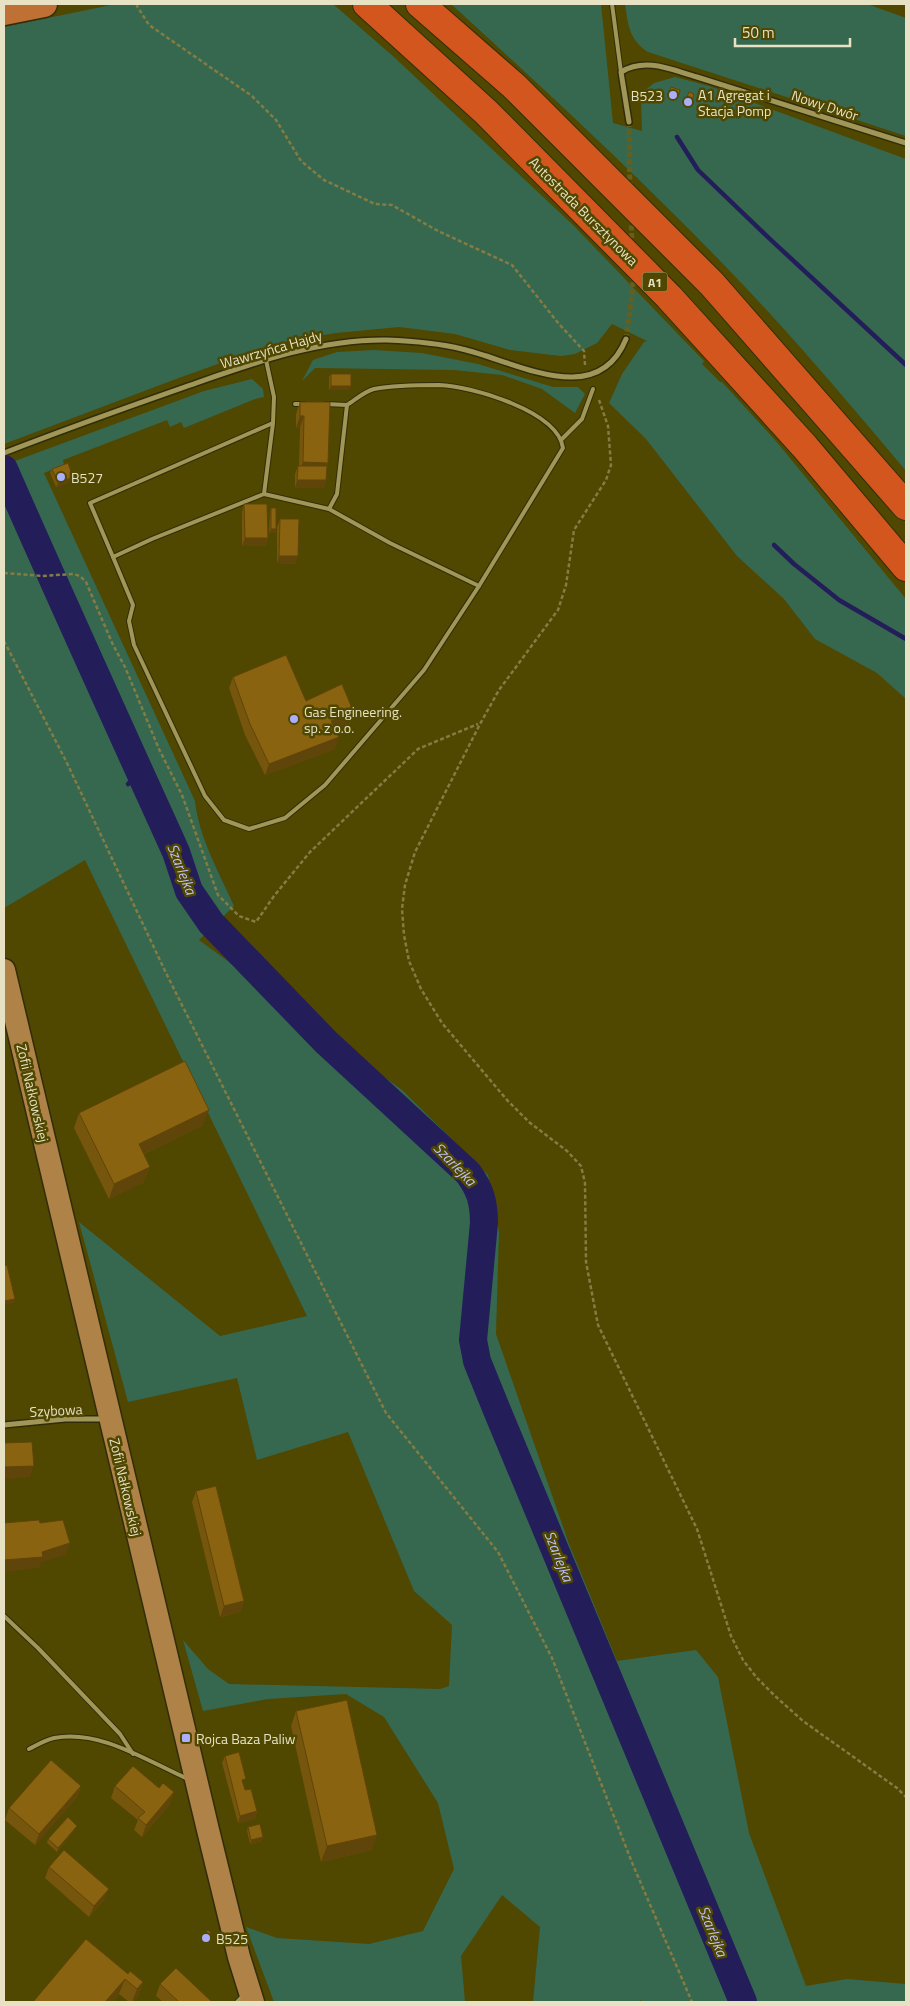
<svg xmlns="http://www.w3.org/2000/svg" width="910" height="2006" font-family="'Titillium Web',sans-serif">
  <rect width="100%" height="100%" fill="#504700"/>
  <!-- green -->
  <g fill="#366850">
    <polygon points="116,4 333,4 394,57 574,226 704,361 702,364 720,382 722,382 775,440 906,599 906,699 877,673 815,639 784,599 737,556 646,439 609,403 622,374 644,342 647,341 612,324 597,343 575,354 561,356 510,350 455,334 399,327 336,333 273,344 176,379 4,444 4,27"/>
    <path d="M451,4H601L613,123L642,131L641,100L643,92L654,83L675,77L709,86L906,159V471C848,402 789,332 726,267C638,176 545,90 451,4Z"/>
    <path d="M625,4H867L906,18V136L648,52C629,40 628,24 625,4Z"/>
    <polygon points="374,350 422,353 478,364 553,387 578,387 585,394 575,413 542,389 502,375 454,370 315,368 302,381 313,360 337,352"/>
    <path d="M252,379L263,389L264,397L255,399L184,428L181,422L170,427L167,420L63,460L64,465L44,473L195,801C199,838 219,872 234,906L199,940L402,1090L488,1175L499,1232L496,1334L569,1544L617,1661L696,1650L718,1677L749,1833L806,1986L847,1979L906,1984V2002H643L640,2000L639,2002H533L540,1927L502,1895L461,1956L465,2002H274L246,1927L277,1938L369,1944L423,1931L454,1869L438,1803L384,1717L346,1694L268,1699L203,1711L183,1640L208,1669L229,1684L440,1689L449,1686L452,1625L414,1591L348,1432L257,1460L237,1378L128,1402L79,1222L220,1336L307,1316L85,860L4,908V465L204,391Z"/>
  </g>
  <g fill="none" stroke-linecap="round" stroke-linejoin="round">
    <!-- stream -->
    <g stroke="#231e5a" stroke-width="4.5">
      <polyline points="677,137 698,170 771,240 906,365"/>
      <polyline points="774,545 794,564 839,600 906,639"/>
      <polyline points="128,784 140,773"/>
    </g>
    <!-- river -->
    <path stroke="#231e5a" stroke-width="28" d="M4,469C60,597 118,724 176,852L189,891L211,923L326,1042L468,1173C480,1189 484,1202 484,1223L473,1340L477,1361L496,1408L743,2002"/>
    <!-- street-tunnel -->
    <g stroke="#665e1d" stroke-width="5" stroke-dasharray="5 2.5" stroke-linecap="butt">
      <polyline points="629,122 630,189"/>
      <polyline points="631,218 632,244"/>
      <polyline points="626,339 633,288 632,273"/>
    </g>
    <!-- lane casing -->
    <g stroke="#312d0b" stroke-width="6">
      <g id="lane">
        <polyline points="612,4 621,72"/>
        <polyline points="266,360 274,397 273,423 264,494 152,539 113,557 133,605 129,621 134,645 205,796 224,820 249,829 285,818 325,785 424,670 479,586"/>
        <polyline points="295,404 304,404"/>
        <polyline points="562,439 582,419 593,389"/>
        <polyline points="264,494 329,509 337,494 347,405 326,404"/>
        <path d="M329,509L390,543L479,586L563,448C558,411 471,386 439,385C423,385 390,386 374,389C365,391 355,400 347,405"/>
        <polyline points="113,557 90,503 273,423"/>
        <polyline points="4,1616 38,1648 120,1734 133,1754"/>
        <path d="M29,1749C37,1745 45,1740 54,1738C100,1729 147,1761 188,1779"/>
        <polyline points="237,2002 244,1995"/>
      </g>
    </g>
    <!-- street casing -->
    <g stroke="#312d0b" stroke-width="8">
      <g id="street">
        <path d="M629,122L621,72C646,57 672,70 697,77L906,143"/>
        <path d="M4,453C63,430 122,409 182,388C248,365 316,339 387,340C412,341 438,343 462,349C515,361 597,411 626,339"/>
        <polyline points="4,1425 65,1419 104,1419"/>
      </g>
    </g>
    <!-- secondary casing -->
    <g stroke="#312d0b" stroke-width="25">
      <polyline id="secondary" points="4,970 208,1830 239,1957 253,2002"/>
    </g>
    <!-- primary casing -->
    <g stroke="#312d0b" stroke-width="29">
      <polyline id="primary" points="4,12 44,4"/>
    </g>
    <!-- highway casing -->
    <g stroke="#312d0b" stroke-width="30">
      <g id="highway">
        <polyline points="367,4 486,112 669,297 805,447 906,567"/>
        <polyline points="420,4 514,86 712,284 906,506"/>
      </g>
    </g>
    <!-- path -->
    <g stroke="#847c43" stroke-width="2.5" stroke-dasharray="4 2.5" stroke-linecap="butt">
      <polyline points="137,4 137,6 149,25 252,96 276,120 301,161 324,180 375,204 392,205 438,231 512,265 559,324 584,351 585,365"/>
      <polyline points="599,400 608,426 611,465 606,480 574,530 566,585 558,610 499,690 480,724 415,852 405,885 402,909 404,935 409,961 421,989 442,1023 507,1100 529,1122 567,1151 581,1166 585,1183 586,1262 598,1325 697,1529 731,1636 743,1660 757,1678 775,1696 803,1721 897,1788 906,1797"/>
      <polyline points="4,573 42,576 73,574 80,576 86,582 113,645 125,667 159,749 182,795 218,895 239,916 256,922 274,896 310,852 418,749 478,724"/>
      <polyline points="4,641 66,761 166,973 386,1413 498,1552 552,1658 633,1865 692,2002"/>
    </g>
    <!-- lane -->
    <use href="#lane" stroke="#9f9658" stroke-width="4"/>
    <!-- street -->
    <use href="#street" stroke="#9f9658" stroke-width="5"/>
    <!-- secondary -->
    <use href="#secondary" stroke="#af8347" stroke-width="22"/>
    <!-- primary -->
    <use href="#primary" stroke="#be7035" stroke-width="26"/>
    <!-- highway -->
    <use href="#highway" stroke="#d3561e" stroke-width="28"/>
  </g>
  <!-- wall -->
  <g fill="#76550d">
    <polygon points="671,87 680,90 677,99 668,96"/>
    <polygon points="689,92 694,94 690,108 684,106"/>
    <polygon points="331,374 350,390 329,390 329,377"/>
    <polygon points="300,402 328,463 327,466 326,480 324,488 295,488 295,474 298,466 299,466 300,428 296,428 296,414"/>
    <polygon points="52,469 73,477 72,481 56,487 50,473"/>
    <polygon points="244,504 268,538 265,546 242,546 242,512"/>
    <polygon points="271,508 276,529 275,533 269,533 270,512"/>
    <polygon points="280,519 296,564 277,563 277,527"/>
    <polygon points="233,677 306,701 350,725 335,729 335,749 265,775 245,735 229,688"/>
    <polygon points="79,1113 203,1125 144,1154 144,1182 109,1199 74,1128"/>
    <polygon points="196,1491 244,1601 240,1612 220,1617 192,1502"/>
    <polygon points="296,1711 372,1850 321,1862 291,1726"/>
    <polygon points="225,1756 244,1785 245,1790 257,1811 255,1819 238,1823 222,1763"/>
    <polygon points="81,1786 77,1797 35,1845 5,1820 9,1808"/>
    <polygon points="115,1786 170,1804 142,1837 134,1830 138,1820 111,1798"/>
    <polygon points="248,1827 262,1841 250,1844 247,1831"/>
    <polygon points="75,1829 57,1852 47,1843 48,1839"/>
    <polygon points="49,1867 104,1900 89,1917 45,1878"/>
    <polygon points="203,1935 210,1937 205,1942 202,1939"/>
    <polygon points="128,1974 143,1982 138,1997 133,2002 129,2002 119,1994 113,2002 33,2002"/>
    <polygon points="160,1984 212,2002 163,2002 156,1996"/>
  </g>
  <!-- shaded-wall -->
  <g fill="#60450a">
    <polygon points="331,386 351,386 350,390 329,390"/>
    <polygon points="300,416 304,416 300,428 296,428"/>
    <polygon points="303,462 328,463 324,474 299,473"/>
    <polygon points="73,477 72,481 56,487 58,483"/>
    <polygon points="297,480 326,480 324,488 295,488"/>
    <polygon points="271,529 276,529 275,533 269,533"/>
    <polygon points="245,538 268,538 265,546 242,546"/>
    <polygon points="279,556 298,556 296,564 277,563"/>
    <polygon points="354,713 350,725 327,732 331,721"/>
    <polygon points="339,737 335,749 265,775 269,764"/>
    <polygon points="209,1110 203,1125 133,1159 139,1144"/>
    <polygon points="150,1167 144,1182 109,1199 114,1184"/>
    <polygon points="15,1299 14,1303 4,1305 4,1301"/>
    <polygon points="34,1466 30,1477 4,1479 4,1467"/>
    <polygon points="70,1543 66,1555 41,1562 39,1568 4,1572 4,1560 42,1552"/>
    <polygon points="244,1601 240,1612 220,1617 224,1606"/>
    <polygon points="81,1786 77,1797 35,1845 39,1834"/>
    <polygon points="174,1792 170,1804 142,1837 146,1825"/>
    <polygon points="257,1811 255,1819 238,1823 240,1816"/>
    <polygon points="77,1826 75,1829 57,1852 58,1848"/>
    <polygon points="377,1835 372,1850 321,1862 327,1846"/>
    <polygon points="263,1837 262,1841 250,1844 251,1840"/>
    <polygon points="109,1889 104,1900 89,1917 94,1906"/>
    <polygon points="211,1933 210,1937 205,1942 206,1938"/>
    <polygon points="125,1979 119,1994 113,2002 105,2002"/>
    <polygon points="143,1982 138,1997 133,2002 132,2002 137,1989"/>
  </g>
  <!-- building -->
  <g fill="#89630f" stroke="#60450a">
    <polygon points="671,87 680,90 679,95 669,92"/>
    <polygon points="689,92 694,94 691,104 685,102"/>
    <rect x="331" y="374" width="20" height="12"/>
    <polygon points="300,402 330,402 328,463 303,462 304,416 300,416"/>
    <polygon points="68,463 73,477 58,483 52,469"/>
    <polygon points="298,466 327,466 326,480 297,480"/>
    <polygon points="244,504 267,504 268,538 245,538"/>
    <rect x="271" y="508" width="5" height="21"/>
    <polygon points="280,519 299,519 298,556 279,556"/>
    <polygon points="286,655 306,701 342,684 354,713 331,721 339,737 269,764 250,724 233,677"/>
    <polygon points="185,1061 209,1110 139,1144 150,1167 114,1184 79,1113"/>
    <polygon points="7,1265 15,1299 4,1301 4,1266"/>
    <polygon points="32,1442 34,1466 4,1467 4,1443"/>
    <polygon points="216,1486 244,1601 224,1606 196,1491"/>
    <polygon points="39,1520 40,1523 63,1520 70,1543 42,1552 43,1557 4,1560 4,1523"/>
    <polygon points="347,1700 377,1835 327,1846 296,1711"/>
    <polygon points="239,1752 246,1779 242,1780 245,1790 251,1789 257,1811 240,1816 225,1756"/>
    <polygon points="51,1760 81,1786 39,1834 9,1808"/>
    <polygon points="133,1766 159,1788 163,1783 174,1792 146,1825 138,1818 145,1812 115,1786"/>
    <polygon points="68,1817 77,1826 58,1848 48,1839"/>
    <polygon points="260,1824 263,1837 251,1840 248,1827"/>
    <polygon points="64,1850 109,1889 94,1906 49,1867"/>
    <polygon points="208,1930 211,1933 206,1938 203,1935"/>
    <polygon points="86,1939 128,1974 130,1971 143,1982 137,1989 125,1979 105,2002 33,2002"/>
    <polygon points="176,1968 212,2002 179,2002 160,1984"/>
  </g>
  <!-- markers -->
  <g fill="#abaffb" stroke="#504700" stroke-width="2">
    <circle cx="673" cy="95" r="5"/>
    <circle cx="688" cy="102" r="5"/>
    <circle cx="61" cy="477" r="5"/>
    <circle cx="294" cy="719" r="5"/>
    <rect x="181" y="1733" width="10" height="10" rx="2.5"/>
    <circle cx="206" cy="1938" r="5"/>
  </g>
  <g text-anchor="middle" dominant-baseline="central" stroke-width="5" stroke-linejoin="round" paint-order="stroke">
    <!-- shield labels -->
    <rect fill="#504700" stroke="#b9b488" stroke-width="1" x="642.5" y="272.5" width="25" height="19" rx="4"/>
    <g font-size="12" font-weight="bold" fill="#e6e2c3">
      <text x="655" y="282">A1</text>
    </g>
    <!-- poi labels -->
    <g font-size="14" fill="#e6e2c3" stroke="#504700" text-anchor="start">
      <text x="698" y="94">A1 Agregat i<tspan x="698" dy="16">Stacja Pomp</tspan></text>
      <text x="663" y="95" text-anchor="end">B523</text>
      <text x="71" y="477">B527</text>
      <text x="304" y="711">Gas Engineering.<tspan x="304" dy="16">sp. z o.o.</tspan></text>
      <text x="196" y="1738">Rojca Baza Paliw</text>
      <text x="216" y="1938">B525</text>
    </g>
    <!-- street labels -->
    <g font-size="14" fill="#e6e2c3" stroke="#504700">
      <text transform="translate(825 105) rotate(18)">Nowy Dwór</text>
      <text transform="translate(584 211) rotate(45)">Autostrada Bursztynowa</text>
      <text transform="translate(271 349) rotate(-16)">Wawrzyńca Hajdy</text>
      <text transform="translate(33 1093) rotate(77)">Zofii Nałkowskiej</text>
      <text transform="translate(56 1410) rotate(-3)">Szybowa</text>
      <text transform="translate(126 1487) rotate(77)">Zofii Nałkowskiej</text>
    </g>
    <!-- water labels -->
    <g font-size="15" font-style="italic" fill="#bdc1fb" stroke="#504700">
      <text transform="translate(182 869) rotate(68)">Szarlejka</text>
      <text transform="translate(455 1164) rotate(46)">Szarlejka</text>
      <text transform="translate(559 1556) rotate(68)">Szarlejka</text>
      <text transform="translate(713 1931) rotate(68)">Szarlejka</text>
    </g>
  </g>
  <!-- border -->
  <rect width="910" height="2006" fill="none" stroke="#e6e2c3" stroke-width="10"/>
  <!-- scale -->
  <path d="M735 38v8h115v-8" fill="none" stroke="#e6e2c3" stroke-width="2.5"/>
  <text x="742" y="38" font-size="15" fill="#e6e2c3" stroke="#504700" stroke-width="4" paint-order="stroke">50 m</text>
</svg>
